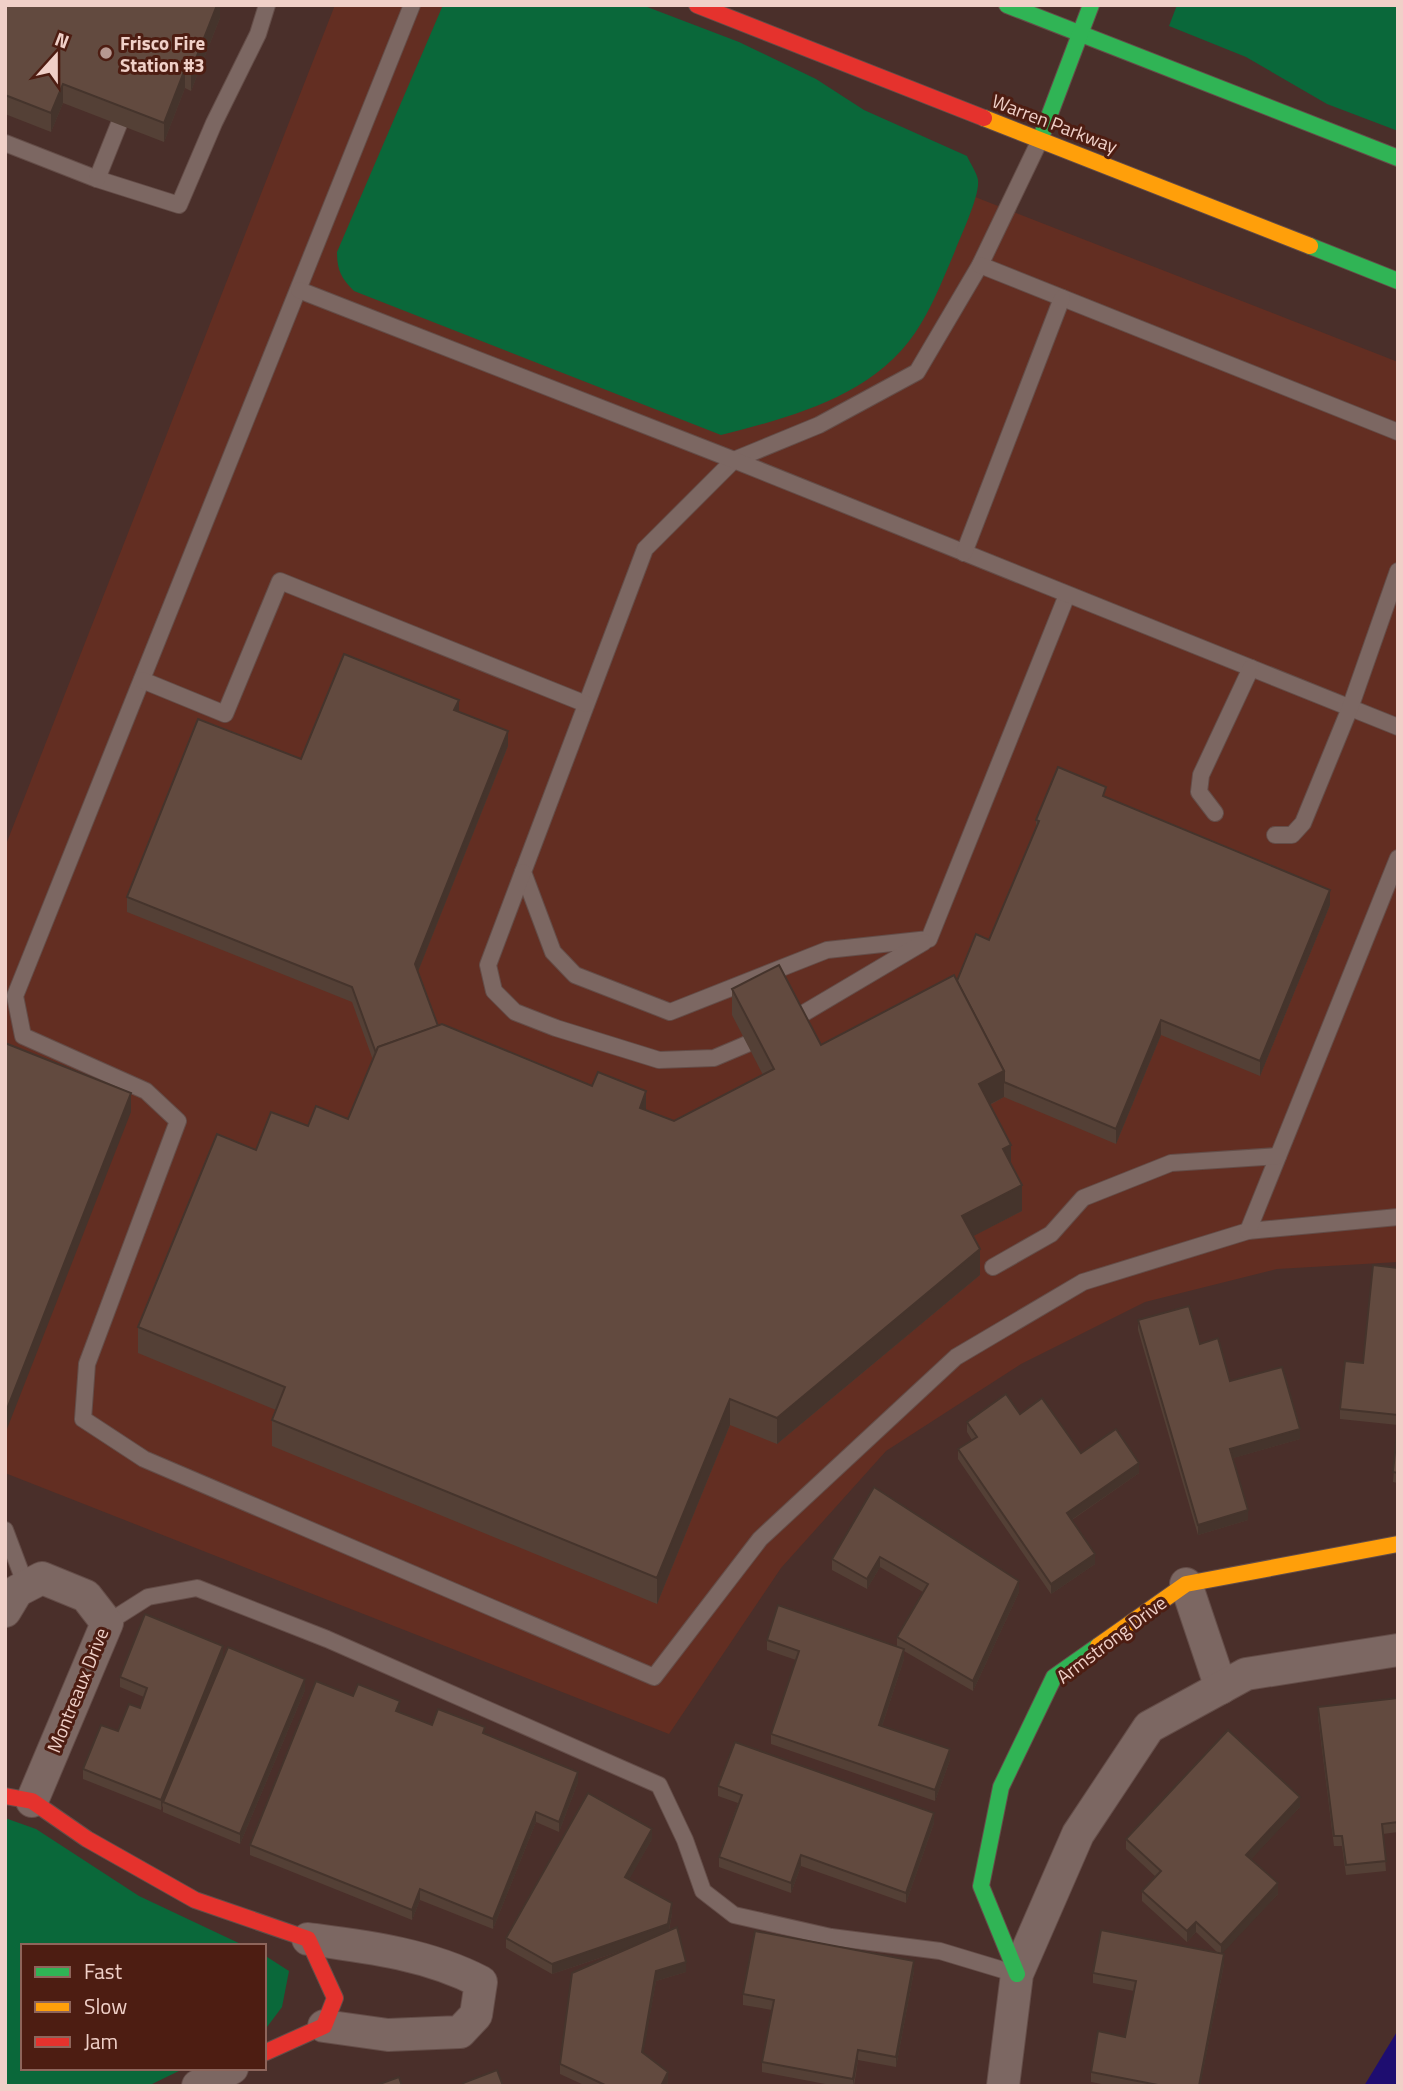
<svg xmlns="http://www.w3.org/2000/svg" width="1403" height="2091" font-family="'Titillium Web',sans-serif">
  <rect width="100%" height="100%" fill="#4a2f2a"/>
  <!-- built -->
  <polygon fill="#632e22" points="335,5 483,5 1398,362 1398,1262 1277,1269 1145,1302 1021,1364 886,1451 781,1568 669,1734 5,1473 5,847"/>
  <!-- green -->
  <g fill="#0a683a">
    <path d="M443,5H642L739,42L816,79L864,110L967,156C970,163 977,173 978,180C980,196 961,235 955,251C943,279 932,308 915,333C872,396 792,417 721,435L354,291C341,278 337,270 337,252Z"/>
    <polygon points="1177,5 1398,5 1398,131 1327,104 1246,57 1169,26"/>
    <polygon points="5,1818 36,1829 139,1896 245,1946 23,1946 23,2068 185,2068 148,2086 5,2086"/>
    <polygon points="264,1955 289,1971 282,2007 264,2031"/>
  </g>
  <!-- water -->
  <polygon fill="#1e0d70" points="1398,2030 1398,2086 1364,2086"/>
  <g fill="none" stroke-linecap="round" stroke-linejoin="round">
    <!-- lane casing -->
    <g stroke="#644d48" stroke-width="18">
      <g id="lane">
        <polyline points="412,5 15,996 23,1036 146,1091 178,1121 87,1364 83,1419 144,1459 654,1677 760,1539 956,1357 1083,1282 1248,1231 1398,1217"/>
        <polyline points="1040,140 980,265 917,372 819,425 734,460 645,549 523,872 553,952 575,975 670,1012 827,950 929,939 1067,595"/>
        <polyline points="5,143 97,179 179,205 214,123 258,34 267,5"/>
        <polyline points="97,179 119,124"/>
        <polyline points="980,265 1398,432"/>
        <polyline points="299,290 734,460 1398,727"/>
        <polyline points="964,553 1062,298"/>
        <polyline points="142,680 225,714 280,581 586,704"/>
        <polyline points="1215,813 1199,792 1201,775 1251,668"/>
        <polyline points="1275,835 1292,835 1303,823 1350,708 1398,571"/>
        <polyline points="523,872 488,965 494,991 515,1012 556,1028 659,1060 714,1058 747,1044"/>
        <polyline points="794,1019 924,942"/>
        <polyline points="1248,1231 1398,858"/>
        <polyline points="993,1267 1051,1234 1083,1198 1171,1163 1278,1156"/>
        <polyline points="5,1530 26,1586"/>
        <polyline points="107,1623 148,1597 197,1588 327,1639 659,1785 685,1840 703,1891 734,1915 831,1937 940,1951 1013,1973"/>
      </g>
    </g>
    <!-- street casing -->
    <g stroke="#644d48" stroke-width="34">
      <g id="street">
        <polyline points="1186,1584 1221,1688"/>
        <polyline points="5,1611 17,1591 42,1578 86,1596 107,1623 32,1801"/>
        <path d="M308,1939C368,1947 427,1954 481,1982L476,2015L460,2032L388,2035L324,2026"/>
        <polyline points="198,2086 232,2068"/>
        <polyline points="1003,2086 1017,1974 1078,1834 1149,1727 1246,1674 1398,1650"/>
      </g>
    </g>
    <!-- fast casing -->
    <g stroke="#644d48" stroke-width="18">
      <g id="fast">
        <polyline points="1007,5 1398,158"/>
        <polyline points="1040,140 1091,5"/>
        <polyline points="1310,246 1398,281"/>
        <polyline points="1017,1974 981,1886 1001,1787 1054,1677 1098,1646"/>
      </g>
    </g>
    <!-- slow casing -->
    <g stroke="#644d48" stroke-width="18">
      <g id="slow">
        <polyline points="984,118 1310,246"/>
        <polyline points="1098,1646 1186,1584 1398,1544"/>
      </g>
    </g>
    <!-- jam casing -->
    <g stroke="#644d48" stroke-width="18">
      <g id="jam">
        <polyline points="697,5 984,118"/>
        <polyline points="5,1796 32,1801 87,1839 195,1900 308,1939 335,1998 324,2026 264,2053"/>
      </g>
    </g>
    <!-- lane -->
    <use href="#lane" stroke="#7c6762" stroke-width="16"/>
    <!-- street -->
    <use href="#street" stroke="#7c6762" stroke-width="32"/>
    <!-- fast -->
    <use href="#fast" stroke="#30b455" stroke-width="16"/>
    <!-- slow -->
    <use href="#slow" stroke="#ff9f0a" stroke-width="16"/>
    <!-- jam -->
    <use href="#jam" stroke="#e5322d" stroke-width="16"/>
  </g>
  <!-- wall -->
  <g fill="#544036">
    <polygon points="5,5 220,5 220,18 191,91 185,88 164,142 63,103 51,132 5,114"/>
    <polygon points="459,711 508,746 418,971 438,1026 674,1121 763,1075 732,1015 732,989 821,1045 957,981 989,940 1036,827 1036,820 1106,797 1330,905 1260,1076 1161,1035 1116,1144 1004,1097 990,1105 1011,1163 1022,1211 973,1236 980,1275 777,1444 730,1425 657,1604 272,1446 272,1420 276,1410 138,1353 138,1327 256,1150 308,1126 348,1119 373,1060 352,1002 127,912 127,897 301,759"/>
    <polygon points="1398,1268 1398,1483 1393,1482 1398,1425 1340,1419 1340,1409 1363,1363"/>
    <polygon points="1138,1320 1200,1344 1230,1381 1300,1439 1233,1458 1248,1520 1198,1535 1138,1330"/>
    <polygon points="1020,1414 1081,1453 1139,1473 1072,1520 1095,1564 1051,1594 958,1459 958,1449 972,1440 967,1432 967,1422"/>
    <polygon points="874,1487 1019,1592 973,1691 904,1651 904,1659 882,1726 950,1760 935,1801 771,1744 771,1734 796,1660 767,1650 767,1640 897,1646 897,1637 923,1592 880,1567 867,1589 832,1570 832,1559"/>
    <polygon points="223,1656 197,1720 305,1690 240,1844 163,1812 163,1805 161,1810 83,1779 83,1769 140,1708 144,1697 120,1687 120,1677"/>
    <polygon points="353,1696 400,1711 400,1712 432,1725 485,1734 578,1782 559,1832 536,1822 493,1929 420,1900 412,1920 250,1855 250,1845"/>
    <polygon points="1398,1698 1398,1832 1383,1834 1386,1871 1346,1875 1342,1846 1334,1846 1318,1717 1318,1707"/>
    <polygon points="718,1786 934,1823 906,1903 801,1866 791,1893 719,1867 719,1857 738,1803 718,1796"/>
    <polygon points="1300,1807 1251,1859 1278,1894 1222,1953 1224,1964 1200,2086 1112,2086 1091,2082 1091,2072 1125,2037 1134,1991 1093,1983 1093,1973 1218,1953 1196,1932 1187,1942 1142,1901 1142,1891 1156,1877 1126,1849 1126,1839"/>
    <polygon points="652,1839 629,1879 672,1913 669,1931 686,1972 656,1981 643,2053 668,2082 666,2086 586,2086 560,2074 560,2064 633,1947 552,1974 506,1948 506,1938"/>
    <polygon points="914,1971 896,2067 858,2060 854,2086 836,2086 762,2072 762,2062 772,2010 743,2005 743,1994"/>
  </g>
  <!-- shaded-wall -->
  <g fill="#45342c">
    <polygon points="217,5 220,5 220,18 191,91 191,71"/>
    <polygon points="185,69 185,88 164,142 164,123"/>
    <polygon points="63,84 63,103 51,132 51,113"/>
    <polygon points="459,700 459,714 454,710"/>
    <polygon points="508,731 508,746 415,979 415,964"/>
    <polygon points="1330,890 1330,905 1260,1076 1260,1061"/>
    <polygon points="1161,1020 1161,1035 1116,1144 1116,1129"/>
    <polygon points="1004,1071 1004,1097 979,1110 979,1084"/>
    <polygon points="646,1091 646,1118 640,1108"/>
    <polygon points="131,1093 131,1112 5,1434 5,1414"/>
    <polygon points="1011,1145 1011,1171 1003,1149"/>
    <polygon points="1022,1185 1022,1211 962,1242 962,1216"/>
    <polygon points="980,1249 980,1275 777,1444 777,1418"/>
    <polygon points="730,1399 730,1425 657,1604 657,1578"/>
    <polygon points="1300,1429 1300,1439 1230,1459 1230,1449"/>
    <polygon points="1139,1463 1139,1473 1067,1523 1067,1513"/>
    <polygon points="1248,1510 1248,1520 1198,1535 1198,1525"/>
    <polygon points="1095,1554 1095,1564 1051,1594 1051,1584"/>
    <polygon points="880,1557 880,1567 867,1589 867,1579"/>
    <polygon points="1019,1581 1019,1592 973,1691 973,1681"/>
    <polygon points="223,1646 223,1656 164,1802 163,1802 161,1810 161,1800"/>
    <polygon points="904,1649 904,1659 879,1735 879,1725"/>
    <polygon points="305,1679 305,1690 240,1844 240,1834"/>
    <polygon points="400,1701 400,1711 396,1721 396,1711"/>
    <polygon points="950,1749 950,1760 935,1801 935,1790"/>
    <polygon points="578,1772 578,1782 559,1832 559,1822"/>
    <polygon points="1300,1797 1300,1807 1246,1865 1246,1855"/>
    <polygon points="536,1812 536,1822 493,1929 493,1919"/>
    <polygon points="934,1813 934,1823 906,1903 906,1893"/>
    <polygon points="652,1829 652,1839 625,1887 625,1877"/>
    <polygon points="801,1855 801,1866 791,1893 791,1883"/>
    <polygon points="1278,1883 1278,1894 1221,1955 1221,1945"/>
    <polygon points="420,1889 420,1900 412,1920 412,1910"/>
    <polygon points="672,1903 672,1913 668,1935 552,1974 552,1964"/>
    <polygon points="1196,1922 1196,1932 1187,1942 1187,1931"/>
    <polygon points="1224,1954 1224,1964 1200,2086 1199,2086"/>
    <polygon points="914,1961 914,1971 896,2067 896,2057"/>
    <polygon points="686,1962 686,1972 656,1981 642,2062 642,2052 656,1971"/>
    <polygon points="858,2050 858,2060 853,2086 853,2079"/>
    <polygon points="668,2072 668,2082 666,2086 661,2086"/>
  </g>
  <!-- building -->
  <g fill="#624a3f" stroke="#45342c" stroke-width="2">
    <polygon points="5,5 217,5 191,71 185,69 164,123 63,84 51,113 5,95"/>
    <polygon points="344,654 459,700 454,710 508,731 415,964 438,1026 378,1047 376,1053 352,987 127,897 198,719 301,759"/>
    <polygon points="1058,767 1106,787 1103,796 1330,890 1260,1061 1161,1020 1116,1129 1004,1082 1004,1071 957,981 976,934 989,940 1039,821 1036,820"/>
    <polygon points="779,965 821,1045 954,975 1004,1071 979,1084 1011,1145 1003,1149 1022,1185 962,1216 980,1249 777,1418 730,1399 657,1578 272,1420 285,1387 138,1327 217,1134 256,1150 271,1112 308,1126 316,1106 348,1119 378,1047 442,1024 592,1086 598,1072 646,1091 640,1108 674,1121 774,1069 732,989"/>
    <polygon points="5,1043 131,1093 5,1414"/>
    <polygon points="1373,1265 1398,1268 1398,1415 1340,1409 1345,1361 1363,1363"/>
    <polygon points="1189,1306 1200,1344 1218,1338 1230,1381 1282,1367 1300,1429 1230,1449 1248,1510 1198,1525 1138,1320"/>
    <polygon points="1006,1394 1020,1414 1042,1398 1081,1453 1116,1429 1139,1463 1067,1513 1095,1554 1051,1584 958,1449 977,1437 967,1422"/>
    <polygon points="1398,1423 1398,1473 1393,1472"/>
    <polygon points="874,1487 1019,1581 973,1681 897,1637 928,1584 880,1557 867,1579 832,1559"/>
    <polygon points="778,1605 904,1649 879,1725 950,1749 935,1790 771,1734 799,1651 767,1640"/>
    <polygon points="145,1614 223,1646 161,1800 83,1769 101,1725 118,1731 129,1704 140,1708 147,1688 120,1677"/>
    <polygon points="228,1647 305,1679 240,1834 163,1802"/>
    <polygon points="316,1681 353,1696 358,1684 400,1701 396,1711 432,1725 438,1709 485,1727 483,1733 578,1772 559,1822 536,1812 493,1919 420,1889 412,1910 250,1845"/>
    <polygon points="1398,1698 1398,1822 1382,1824 1386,1861 1346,1865 1342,1836 1334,1836 1318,1707"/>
    <polygon points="1228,1730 1300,1797 1246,1855 1278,1883 1221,1945 1196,1922 1187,1931 1142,1891 1161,1871 1126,1839"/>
    <polygon points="735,1742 934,1813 906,1893 801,1855 791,1883 719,1857 742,1795 718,1786"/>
    <polygon points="588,1793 652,1829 625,1877 672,1903 668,1924 552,1964 506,1938"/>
    <polygon points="677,1927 686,1962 656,1971 642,2052 668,2072 661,2086 607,2086 560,2064 572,1973"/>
    <polygon points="1101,1930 1224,1954 1199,2086 1163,2086 1091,2072 1098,2031 1125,2037 1136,1981 1093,1973"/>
    <polygon points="755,1931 914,1961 896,2057 858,2050 853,2079 762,2062 774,2000 743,1994"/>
    <polygon points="497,2070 503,2086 464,2086 463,2083"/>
    <polygon points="399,2077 402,2086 374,2086"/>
  </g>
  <!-- markers -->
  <circle fill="#b69891" stroke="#4d1d12" stroke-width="2.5" cx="106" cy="53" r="7"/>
  <g text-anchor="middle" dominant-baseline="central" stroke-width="6" stroke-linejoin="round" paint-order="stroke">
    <!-- poi labels -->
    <g font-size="19" font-weight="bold" fill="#f0d0c8" stroke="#4d1d12" text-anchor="start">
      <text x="120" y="42">Frisco Fire<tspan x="120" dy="22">Station #3</tspan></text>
    </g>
    <!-- street labels -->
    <g font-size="19" fill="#f0d0c8" stroke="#4d1d12">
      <text transform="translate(1055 123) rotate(21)">Warren Parkway</text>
      <text transform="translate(1111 1639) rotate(-37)">Armstrong Drive</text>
      <text transform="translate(77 1690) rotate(-68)">Montreaux Drive</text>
    </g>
  </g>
  <!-- border -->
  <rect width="1403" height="2091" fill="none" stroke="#f0d0c8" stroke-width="14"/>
  <!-- legend -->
  <rect x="21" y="1944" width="245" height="126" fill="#4d1d12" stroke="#8e655b" stroke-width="2"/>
  <rect x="35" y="1967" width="35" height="10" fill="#30b455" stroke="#8e655b" stroke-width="2"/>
  <text x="84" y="1979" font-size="21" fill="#f0d0c8">Fast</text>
  <rect x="35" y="2002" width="35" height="10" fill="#ff9f0a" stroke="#8e655b" stroke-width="2"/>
  <text x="84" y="2014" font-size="21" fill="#f0d0c8">Slow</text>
  <rect x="35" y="2037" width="35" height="10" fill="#e5322d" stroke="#8e655b" stroke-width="2"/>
  <text x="84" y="2049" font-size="21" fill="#f0d0c8">Jam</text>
  <!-- north arrow -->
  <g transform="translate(56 56) rotate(21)" stroke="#4d1d12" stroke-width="5" paint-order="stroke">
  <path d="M0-5L12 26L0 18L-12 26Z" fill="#f0d0c8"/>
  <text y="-10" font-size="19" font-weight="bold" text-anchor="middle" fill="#f0d0c8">N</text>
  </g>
</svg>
